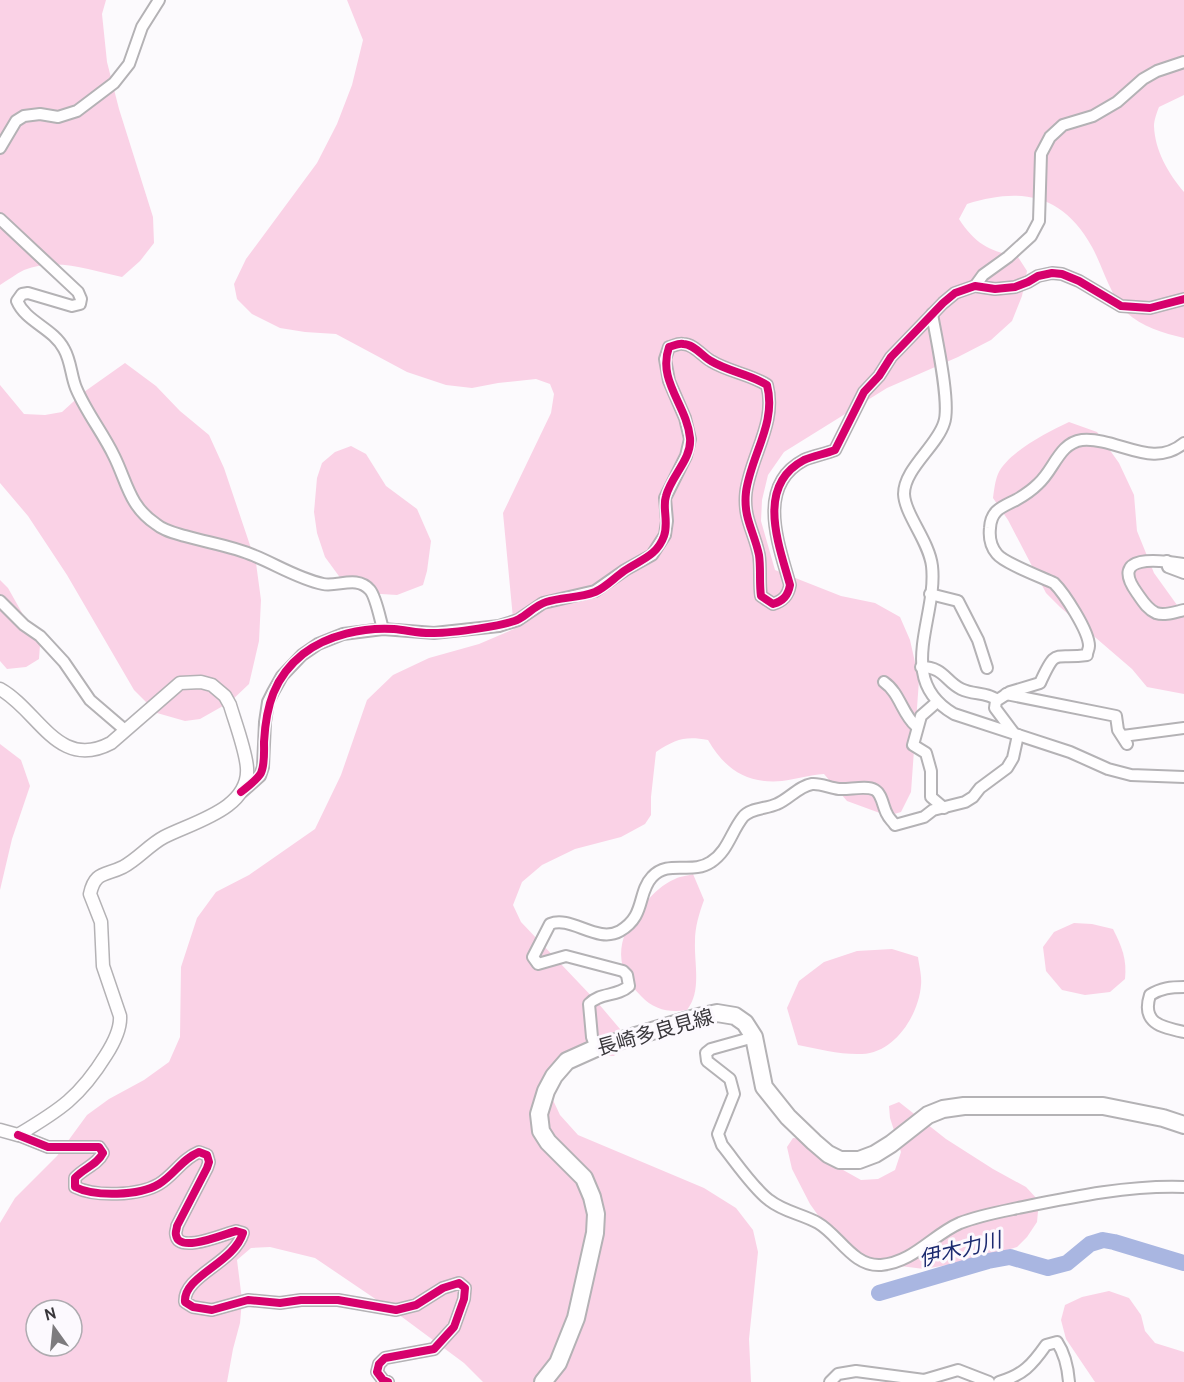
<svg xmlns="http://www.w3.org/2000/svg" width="1184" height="1382" font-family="Cabin,'Noto Sans JP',sans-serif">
  <rect width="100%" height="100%" fill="#fcfafd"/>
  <!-- forest -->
  <g fill="#fad2e6" fill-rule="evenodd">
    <path d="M0,0H106L102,14L107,62L119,109L153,217L154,243L140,261L122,277C89,270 57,257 24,270C16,274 8,280 0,285Z"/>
    <path d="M347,0H1184V95L1159,107C1157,112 1154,120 1154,126C1155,151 1168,173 1184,192V338C1163,333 1142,327 1126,312C1111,297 1102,265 1092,247C1063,194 1021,187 967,204L959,219C976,245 990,251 1018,257L1027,271L1022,296L1012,321L991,340L958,357L887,388L784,452L768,475L762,500L761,521L775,570L841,596L875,603L900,617L910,640L919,680L911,792L901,812L888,816L847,801L824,774C809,775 796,779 782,781C746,784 725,769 708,740C685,736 676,739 656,752L651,797V815L645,824L621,837L575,849L542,865L522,882L513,905L521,922L598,1003L620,1029L623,1046L614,1056H588L560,1063L552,1098L560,1115L578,1135L704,1188L736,1208L753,1230L758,1252L749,1339L751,1382H483L464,1363L402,1317L315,1258L270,1247L251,1248L237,1260L242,1300L240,1323L233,1349L227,1382H0V1223L15,1198L57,1156L87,1115L109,1099L144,1080L169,1062L180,1037L181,967L197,918L216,892L249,875L315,829L341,775L367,700L393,675L429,658L479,644L514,629L503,513L551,413L554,394L550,384L536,379L498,383L472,388L446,385L407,372L336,334L305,332L280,328L252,314L237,299L234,284L246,259L317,163L337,124L352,85L363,40ZM36,1310H72V1346H36Z"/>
    <polygon points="125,363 156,386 180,411 209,435 224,468 256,563 261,600 259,641 249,684 230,702 200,719 185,721 157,713 134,690 67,575 28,516 0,483 0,385 24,414 45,415 62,412 84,392"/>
    <path d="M1069,422L1097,432L1119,463L1134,495L1137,531L1154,573L1177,605L1184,607V694L1147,687L1132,669L1060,607L1046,593L1008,520L993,498C994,491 995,481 998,474C1008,452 1048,432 1069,422Z"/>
    <polygon points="351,446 366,454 386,486 417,509 431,541 427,571 423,585 397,595 365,593 344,583 325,557 317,533 314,512 317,478 322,463 335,452"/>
    <polygon points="0,580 8,588 40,645 39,659 26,667 7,669 0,661"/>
    <polygon points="0,744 21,760 30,786 12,839 0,890"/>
    <path d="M693,874L704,900C699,914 695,927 695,941C694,964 702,991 687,1010C670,1013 654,1010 641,996C610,965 618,932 646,902C654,893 663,884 675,879C680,876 687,876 693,874Z"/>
    <path d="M1074,923L1092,924L1113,929C1122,947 1127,959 1125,979L1110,992L1085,995L1062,990L1046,971L1043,947L1054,932Z"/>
    <path d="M892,949L918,957C919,965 922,976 921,985C919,1014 895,1053 862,1054C841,1055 819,1049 798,1045L787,1008L799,981L824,962L857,951Z"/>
    <polygon points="899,1102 946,1139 993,1169 1026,1187 1039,1201 1037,1222 1027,1237 1017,1247 971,1261 924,1269 869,1262 825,1225 810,1204 792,1169 787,1147 793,1138 807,1139 827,1161 861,1180 878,1179 895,1170 901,1152 890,1118 889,1106"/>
    <polygon points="1109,1291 1129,1298 1141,1315 1145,1331 1155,1343 1184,1352 1184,1382 1095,1382 1066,1339 1061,1320 1065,1305 1082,1297"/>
  </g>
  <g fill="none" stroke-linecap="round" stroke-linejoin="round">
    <!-- river -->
    <polyline stroke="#a9b6e1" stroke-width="16" points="879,1293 988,1261 1010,1257 1048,1268 1067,1263 1090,1244 1103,1240 1114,1242 1184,1263"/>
    <!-- minor casing -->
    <g stroke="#b4b2b5" stroke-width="14">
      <g id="minor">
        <polyline points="0,148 16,121 24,116 40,114 58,117 77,111 114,83 129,64 142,27 159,0"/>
        <path d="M0,219L78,292L81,299L80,304L72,306L28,293L22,294L17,301C26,322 53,328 64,349C71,361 71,376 76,388C86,412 103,433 114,456C127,482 129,506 156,524C164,531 175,533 185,536C209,543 233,546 255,556C277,565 299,579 323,584C338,587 357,575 370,590C376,597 380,619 383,629"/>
        <polyline points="975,286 983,275 1008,257 1031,236 1039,221 1041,154 1050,137 1063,125 1093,116 1117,102 1143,79 1157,71 1184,62"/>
        <path d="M932,314C936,337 951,404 944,423C937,446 904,469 904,494C905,515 929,541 932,566C938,618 894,679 954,714L1070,752L1108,769L1131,775L1184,777"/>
        <polyline points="1167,561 1168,567 1184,573"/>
        <path d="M1184,564C1160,560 1108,553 1137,593C1142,600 1147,609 1156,613C1165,616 1175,612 1184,610"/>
        <polyline points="930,594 958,601 978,640 987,668"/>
        <polyline points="0,601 24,625 40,636 64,662 90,700 125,730"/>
        <path d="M921,667C944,667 945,681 961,689C973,695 987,692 997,700"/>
        <path d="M884,682C900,693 902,714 916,726"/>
        <polyline points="1006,694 1116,716 1118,730 1127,744"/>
        <polyline points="937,702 921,716 913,745 926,753 931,771 931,797 944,808"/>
        <path d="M1013,732L995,708L996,701L1010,692L1040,683C1057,646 1053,660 1087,655C1087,652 1089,649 1089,646C1089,631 1064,593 1054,583C1041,577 1004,563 997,554C991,547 989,537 990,528C991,510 1002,507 1016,500C1023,496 1032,490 1038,484C1054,470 1059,443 1082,440C1118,437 1152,470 1184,443"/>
        <polyline points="1123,736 1184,728"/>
        <path d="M242,792L260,776L263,767L265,722L268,702L273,692L282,676L302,655L318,644L343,634L383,629L434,633L499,626L518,620L543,603L595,591L625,570L652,555L665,535L667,521L665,498L686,456L690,439L685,418L669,381L665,359L669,347C673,346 679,343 683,344C694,344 702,356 711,361C729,372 750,374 767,385C777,423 751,455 746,492C743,518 754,531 759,555C761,568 759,582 761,596L773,604C783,601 788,596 790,585C779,545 755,486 804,460C813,456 825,454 835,450L864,392L879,376L891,357L943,303L955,293L975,286L995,289L1015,287L1028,282L1038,276L1052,273L1062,274L1079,281L1121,306L1150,308L1184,299"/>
        <path d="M1184,987C1171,987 1161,988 1150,995C1141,1023 1161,1027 1184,1032"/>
        <path d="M754,1037L711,1049L706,1053L707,1061L730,1079L734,1094L718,1134L722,1145C735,1161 753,1188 769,1200C784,1212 802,1214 818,1223C839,1235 853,1267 881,1265C914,1262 932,1235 960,1223C978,1216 999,1212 1018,1208C1072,1197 1129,1185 1184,1187"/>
        <path d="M596,1048L592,1037L589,1004C600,992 617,997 629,986L627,975L623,971L566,956L538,964L533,957L550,924C571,915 597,944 620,931C646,916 637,893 652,877C668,859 692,875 711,862C728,851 731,832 743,817C750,808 766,809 777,804C789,799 799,786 812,784C820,783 830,788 839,789C849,790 866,785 875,790C882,794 883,807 887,814C889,819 892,820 895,825L924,817L933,810L965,802L973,797L980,788L1007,768L1013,758L1018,735"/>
        <path d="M18,1135L48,1147H99L103,1153C97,1165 84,1168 75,1178V1187C95,1197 139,1196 159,1184C174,1175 182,1159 199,1152L207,1155L209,1162L207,1168L177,1226C177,1229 175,1232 176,1235C179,1254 224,1234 236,1231L243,1233C234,1263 183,1276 185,1302L193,1307L212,1310L248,1300L280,1303L301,1300H338L396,1310L416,1305L443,1288L459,1283L465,1288L464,1299L454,1327L434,1349L385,1358L379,1364L377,1372L383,1380L388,1382"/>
        <polyline points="830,1382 838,1374 856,1371 924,1380 958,1370 989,1382"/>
        <path d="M999,1382C1023,1375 1032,1365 1046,1345L1057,1342C1065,1354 1068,1369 1069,1382"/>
      </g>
    </g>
    <!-- tertiary casing -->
    <g stroke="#b4b2b5" stroke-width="15">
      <path id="tertiary" d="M0,689C39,711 58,771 111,743L180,683L201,682L212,685L225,696L230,705C235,722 246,751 247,768C250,809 193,822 164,837C149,845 138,859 123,867C105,876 95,871 90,894L101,922L103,966L120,1016C121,1029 113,1044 106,1055C80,1097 60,1110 18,1135L0,1130"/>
    </g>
    <!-- primary casing -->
    <g stroke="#b4b2b5" stroke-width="20">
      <polyline id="primary" points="543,1382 558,1363 576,1318 595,1233 596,1214 592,1197 584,1178 548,1142 541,1131 539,1114 546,1091 554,1076 567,1061 596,1048 698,1017 717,1013 735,1016 745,1023 754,1037 764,1087 788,1117 814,1142 828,1154 840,1160 859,1160 875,1154 891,1144 928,1115 943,1109 964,1106 1103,1106 1163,1118 1184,1125"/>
    </g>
    <!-- minor -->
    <use href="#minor" stroke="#fffeff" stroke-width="10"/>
    <!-- tertiary -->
    <use href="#tertiary" stroke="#fffeff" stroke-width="12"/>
    <!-- primary -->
    <use href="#primary" stroke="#fffeff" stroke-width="16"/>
    <!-- cycleway casing -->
    <g stroke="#fcf9fe" stroke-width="11">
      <g id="cycleway">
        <path d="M241,792C247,787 257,780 261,773C265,764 264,752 264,742C266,706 274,677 303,654C327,635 364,627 394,629C407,630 421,634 434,633C451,633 506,626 519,619C528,614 536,605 546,602C562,597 579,598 595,592C606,587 614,578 624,571C640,560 657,556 664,536C669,522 662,508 666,496C671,476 692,459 690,438C687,405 657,381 669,347C673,346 679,343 683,344C694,344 702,356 711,361C729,372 750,374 767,385C777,423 751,455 746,492C743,518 754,531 759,555C761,568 759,582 761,596L773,604C783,601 788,596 790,585C779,545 755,486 804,460C813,456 825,454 835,450L864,392L879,376L891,357L943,303L955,293L975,286L995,289L1015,287L1028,282L1038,276L1052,273L1062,274L1079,281L1121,306L1150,308L1184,299"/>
        <path d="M18,1135L48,1147H99L103,1153C97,1165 84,1168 75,1178V1187C95,1197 139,1196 159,1184C174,1175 182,1159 199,1152L207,1155L209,1162L207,1168L177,1226C177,1229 175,1232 176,1235C179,1254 224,1234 236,1231L243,1233C234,1263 183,1276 185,1302L193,1307L212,1310L248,1300L280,1303L301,1300H338L396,1310L416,1305L443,1288L459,1283L465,1288L464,1299L454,1327L434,1349L385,1358L379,1364L377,1372L383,1380L388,1382"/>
      </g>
    </g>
    <!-- cycleway -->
    <use href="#cycleway" stroke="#d6006c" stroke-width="8"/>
  </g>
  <g text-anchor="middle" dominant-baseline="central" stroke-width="6" stroke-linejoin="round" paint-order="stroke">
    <!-- street labels -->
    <g font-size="20" fill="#38363a" stroke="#fcf9fe">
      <text transform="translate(655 1032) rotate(-16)">長崎多良見線</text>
    </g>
    <!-- water labels -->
    <g font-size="21" font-style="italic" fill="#1c2a70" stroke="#fcf9fe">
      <text transform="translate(960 1249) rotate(-14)">伊木力川</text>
    </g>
  </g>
  <!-- north arrow -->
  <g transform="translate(54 1328) rotate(345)"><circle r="28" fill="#fcf9fe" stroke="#aeabb0" stroke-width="1.5"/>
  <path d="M0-4.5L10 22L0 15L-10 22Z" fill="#7d7b7e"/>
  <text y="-9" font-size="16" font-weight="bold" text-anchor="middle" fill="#38363a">N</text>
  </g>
</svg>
